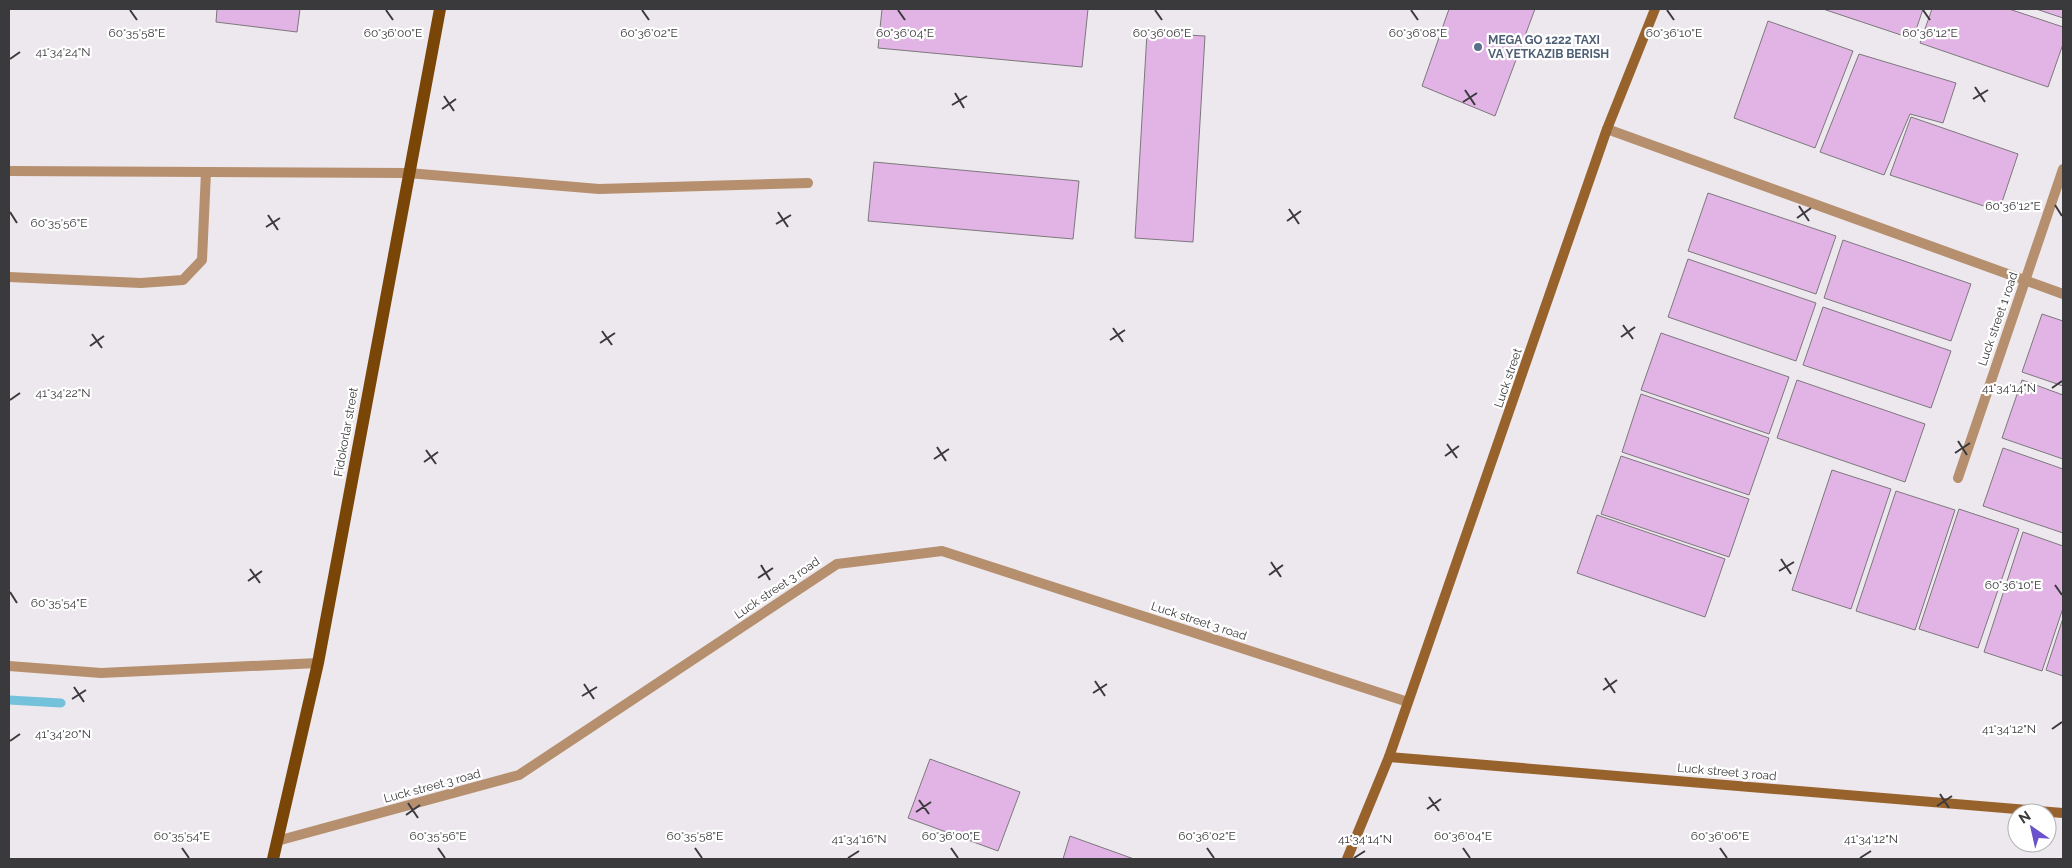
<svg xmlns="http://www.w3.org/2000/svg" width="2072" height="868" font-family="Raleway,sans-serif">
  <rect width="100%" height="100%" fill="#ede8ed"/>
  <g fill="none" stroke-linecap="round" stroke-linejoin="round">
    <!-- stream -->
    <polyline stroke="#74c1db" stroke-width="9" points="9,700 61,703"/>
  </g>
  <!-- building -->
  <g fill="#e2b4e6" stroke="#7c787c">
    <polygon points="217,9 300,9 297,32 216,22"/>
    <polygon points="882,9 1088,9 1082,67 878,48"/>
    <polygon points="1449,9 1535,9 1495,116 1422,86"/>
    <polygon points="1823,9 1923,9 1913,39"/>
    <polygon points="1932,9 2009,9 2063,27 2063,44 2048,87 1920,43"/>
    <polygon points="2036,9 2063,9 2063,18"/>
    <polygon points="1768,21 1853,51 1815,148 1734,118"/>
    <polygon points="1147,33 1205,36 1193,242 1135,238"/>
    <polygon points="1859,54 1956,83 1943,123 1910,114 1884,175 1820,152"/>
    <polygon points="1911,117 2018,154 1999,211 1890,175"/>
    <polygon points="874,162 1079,181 1073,239 868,221"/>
    <polygon points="1708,193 1836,236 1816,294 1688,251"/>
    <polygon points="1843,240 1971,284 1951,341 1824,298"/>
    <polygon points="1688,259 1816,303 1796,361 1668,317"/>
    <polygon points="1823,307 1951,351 1931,408 1803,365"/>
    <polygon points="2042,314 2063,321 2063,386 2022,372"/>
    <polygon points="1661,333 1789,377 1769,434 1641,390"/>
    <polygon points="1797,380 1925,424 1905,482 1777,438"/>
    <polygon points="2022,380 2063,395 2063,459 2002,438"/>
    <polygon points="1641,394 1769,438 1749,495 1622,452"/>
    <polygon points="2003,448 2063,469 2063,533 1983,506"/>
    <polygon points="1621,456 1749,499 1729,557 1601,514"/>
    <polygon points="1832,470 1891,489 1851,609 1792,590"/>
    <polygon points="1896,491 1955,510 1915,630 1856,611"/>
    <polygon points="1959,509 2019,529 1978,648 1919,629"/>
    <polygon points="1597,515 1725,559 1705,617 1577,573"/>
    <polygon points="2023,532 2063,546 2063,608 2042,671 1984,652"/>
    <polygon points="2063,618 2063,676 2046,670"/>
    <polygon points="930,759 1020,792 998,851 908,818"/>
    <polygon points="1070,836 1134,859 1063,859"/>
  </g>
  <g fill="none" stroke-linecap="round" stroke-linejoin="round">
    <!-- lane -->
    <g stroke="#b58f6e" stroke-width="10">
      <polyline points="9,171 408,173"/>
      <polyline points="9,277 141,283 183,280 202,260 206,172"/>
    </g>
    <!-- street -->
    <g stroke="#b58f6e" stroke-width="10">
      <polyline points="1607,129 2063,294"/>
      <polyline points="408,173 599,189 808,183"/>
      <polyline points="1958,478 2063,169"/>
      <polyline points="9,666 101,673 318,663"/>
      <polyline points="277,841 519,775 837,564 942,551 1408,702"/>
    </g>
    <!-- secondary -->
    <g stroke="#98622c" stroke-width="10">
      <polyline points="1389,757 2063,813"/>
      <polyline points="1347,859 1389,757 1607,129 1655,9"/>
    </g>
    <!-- primary -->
    <polyline stroke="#794607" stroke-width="12" points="273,859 318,663 440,9"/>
  </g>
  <!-- ticks -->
  <path fill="none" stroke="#3a393b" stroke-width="2" d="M130,10L137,20M386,10L393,20M642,10L649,20M898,10L905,20M1155,10L1162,20M1411,10L1418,20M1667,10L1674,20M1923,10L1930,20M10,59L20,52M1975,87L1985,102M1465,90L1475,105M955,93L964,108M444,96L454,111M1973,99L1988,90M1463,102L1477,93M952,105L967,96M442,109L456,99M2055,205L2062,216M1799,206L1809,221M1289,209L1299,224M10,212L17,223M778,212L788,227M268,215L278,230M1797,218L1811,208M1287,221L1301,211M776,224L791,215M266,227L280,218M1623,325L1633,339M1113,328L1123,342M602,331L612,345M92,334L102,348M1621,337L1635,327M1110,340L1125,330M600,343L615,333M90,346L104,336M2052,388L2062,381M10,400L20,393M1958,441L1967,455M1447,444L1457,458M937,447L946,461M426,450L436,464M1955,453L1970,443M1445,456L1459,446M934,459L949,449M424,462L438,452M1781,559L1791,574M1271,562L1281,577M761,565L770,580M250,569L260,583M1779,571L1794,562M1269,575L1283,565M758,578L773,568M248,581L262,571M2055,585L2062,595M10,592L17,603M1605,678L1615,693M1095,681L1105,696M584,684L594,699M74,687L84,702M1603,690L1617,680M1093,693L1107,684M582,696L597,687M72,699L86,690M2052,729L2062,722M10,741L20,734M1940,794L1949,808M1429,797L1439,811M919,800L929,814M408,803L418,818M1937,806L1952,796M1427,809L1441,799M916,812L931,802M406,815L420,805M182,848L189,858M438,848L445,858M695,848L702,858M951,848L958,858M1207,848L1214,858M1463,848L1470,858M1720,848L1727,858M848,858L859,851M1354,858L1365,851M1860,858L1871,851"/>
  <!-- markers -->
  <circle fill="#5c6f8a" stroke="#fff" stroke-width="2" cx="1478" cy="47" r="5"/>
  <g text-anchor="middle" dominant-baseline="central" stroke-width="4.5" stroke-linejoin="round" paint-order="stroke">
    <!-- service labels -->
    <g font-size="12" font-weight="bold" fill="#4e5e75" stroke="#fff" text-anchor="start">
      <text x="1488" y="40">MEGA GO 1222 TAXI<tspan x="1488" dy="14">VA YETKAZIB BERISH</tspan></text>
    </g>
    <!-- street labels -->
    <g font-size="12" fill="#3a393b" stroke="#fff">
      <text transform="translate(1998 319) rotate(-71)">Luck street 1 road</text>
      <text transform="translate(1508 378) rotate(-71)">Luck street</text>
      <text transform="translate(346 432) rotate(-80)">Fidokorlar street</text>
      <text transform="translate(777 588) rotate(-34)">Luck street 3 road</text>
      <text transform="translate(1199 621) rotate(18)">Luck street 3 road</text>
      <text transform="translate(1727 772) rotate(5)">Luck street 3 road</text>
      <text transform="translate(432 786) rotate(-15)">Luck street 3 road</text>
    </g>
  </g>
  <g font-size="12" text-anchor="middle" fill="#3a393b" stroke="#fff" stroke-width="4.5" stroke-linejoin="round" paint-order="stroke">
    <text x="137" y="37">60°35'58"E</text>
    <text x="393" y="37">60°36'00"E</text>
    <text x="649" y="37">60°36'02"E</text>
    <text x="905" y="37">60°36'04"E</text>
    <text x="1162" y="37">60°36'06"E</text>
    <text x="1418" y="37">60°36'08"E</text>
    <text x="1674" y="37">60°36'10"E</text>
    <text x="1930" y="37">60°36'12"E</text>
    <text x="63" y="56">41°34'24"N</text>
    <text x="2013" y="210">60°36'12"E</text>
    <text x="59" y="227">60°35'56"E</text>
    <text x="2009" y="392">41°34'14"N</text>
    <text x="63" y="397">41°34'22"N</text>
    <text x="2013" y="589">60°36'10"E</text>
    <text x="59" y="607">60°35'54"E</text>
    <text x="2009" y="733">41°34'12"N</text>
    <text x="63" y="738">41°34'20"N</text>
    <text x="182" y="840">60°35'54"E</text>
    <text x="438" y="840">60°35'56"E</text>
    <text x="695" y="840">60°35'58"E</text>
    <text x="951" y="840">60°36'00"E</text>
    <text x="1207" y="840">60°36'02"E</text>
    <text x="1463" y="840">60°36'04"E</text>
    <text x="1720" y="840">60°36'06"E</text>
    <text x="859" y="843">41°34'16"N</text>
    <text x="1365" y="843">41°34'14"N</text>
    <text x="1871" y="843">41°34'12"N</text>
  </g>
  <!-- border -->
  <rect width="2072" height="868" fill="none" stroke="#3a393b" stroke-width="20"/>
  <!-- north arrow -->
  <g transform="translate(2032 828) rotate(326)"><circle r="24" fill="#ffffff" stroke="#b0b0b1"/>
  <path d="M0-4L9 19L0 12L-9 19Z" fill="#6a52cc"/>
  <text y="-8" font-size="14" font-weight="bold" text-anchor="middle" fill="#3a393b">N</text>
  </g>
</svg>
